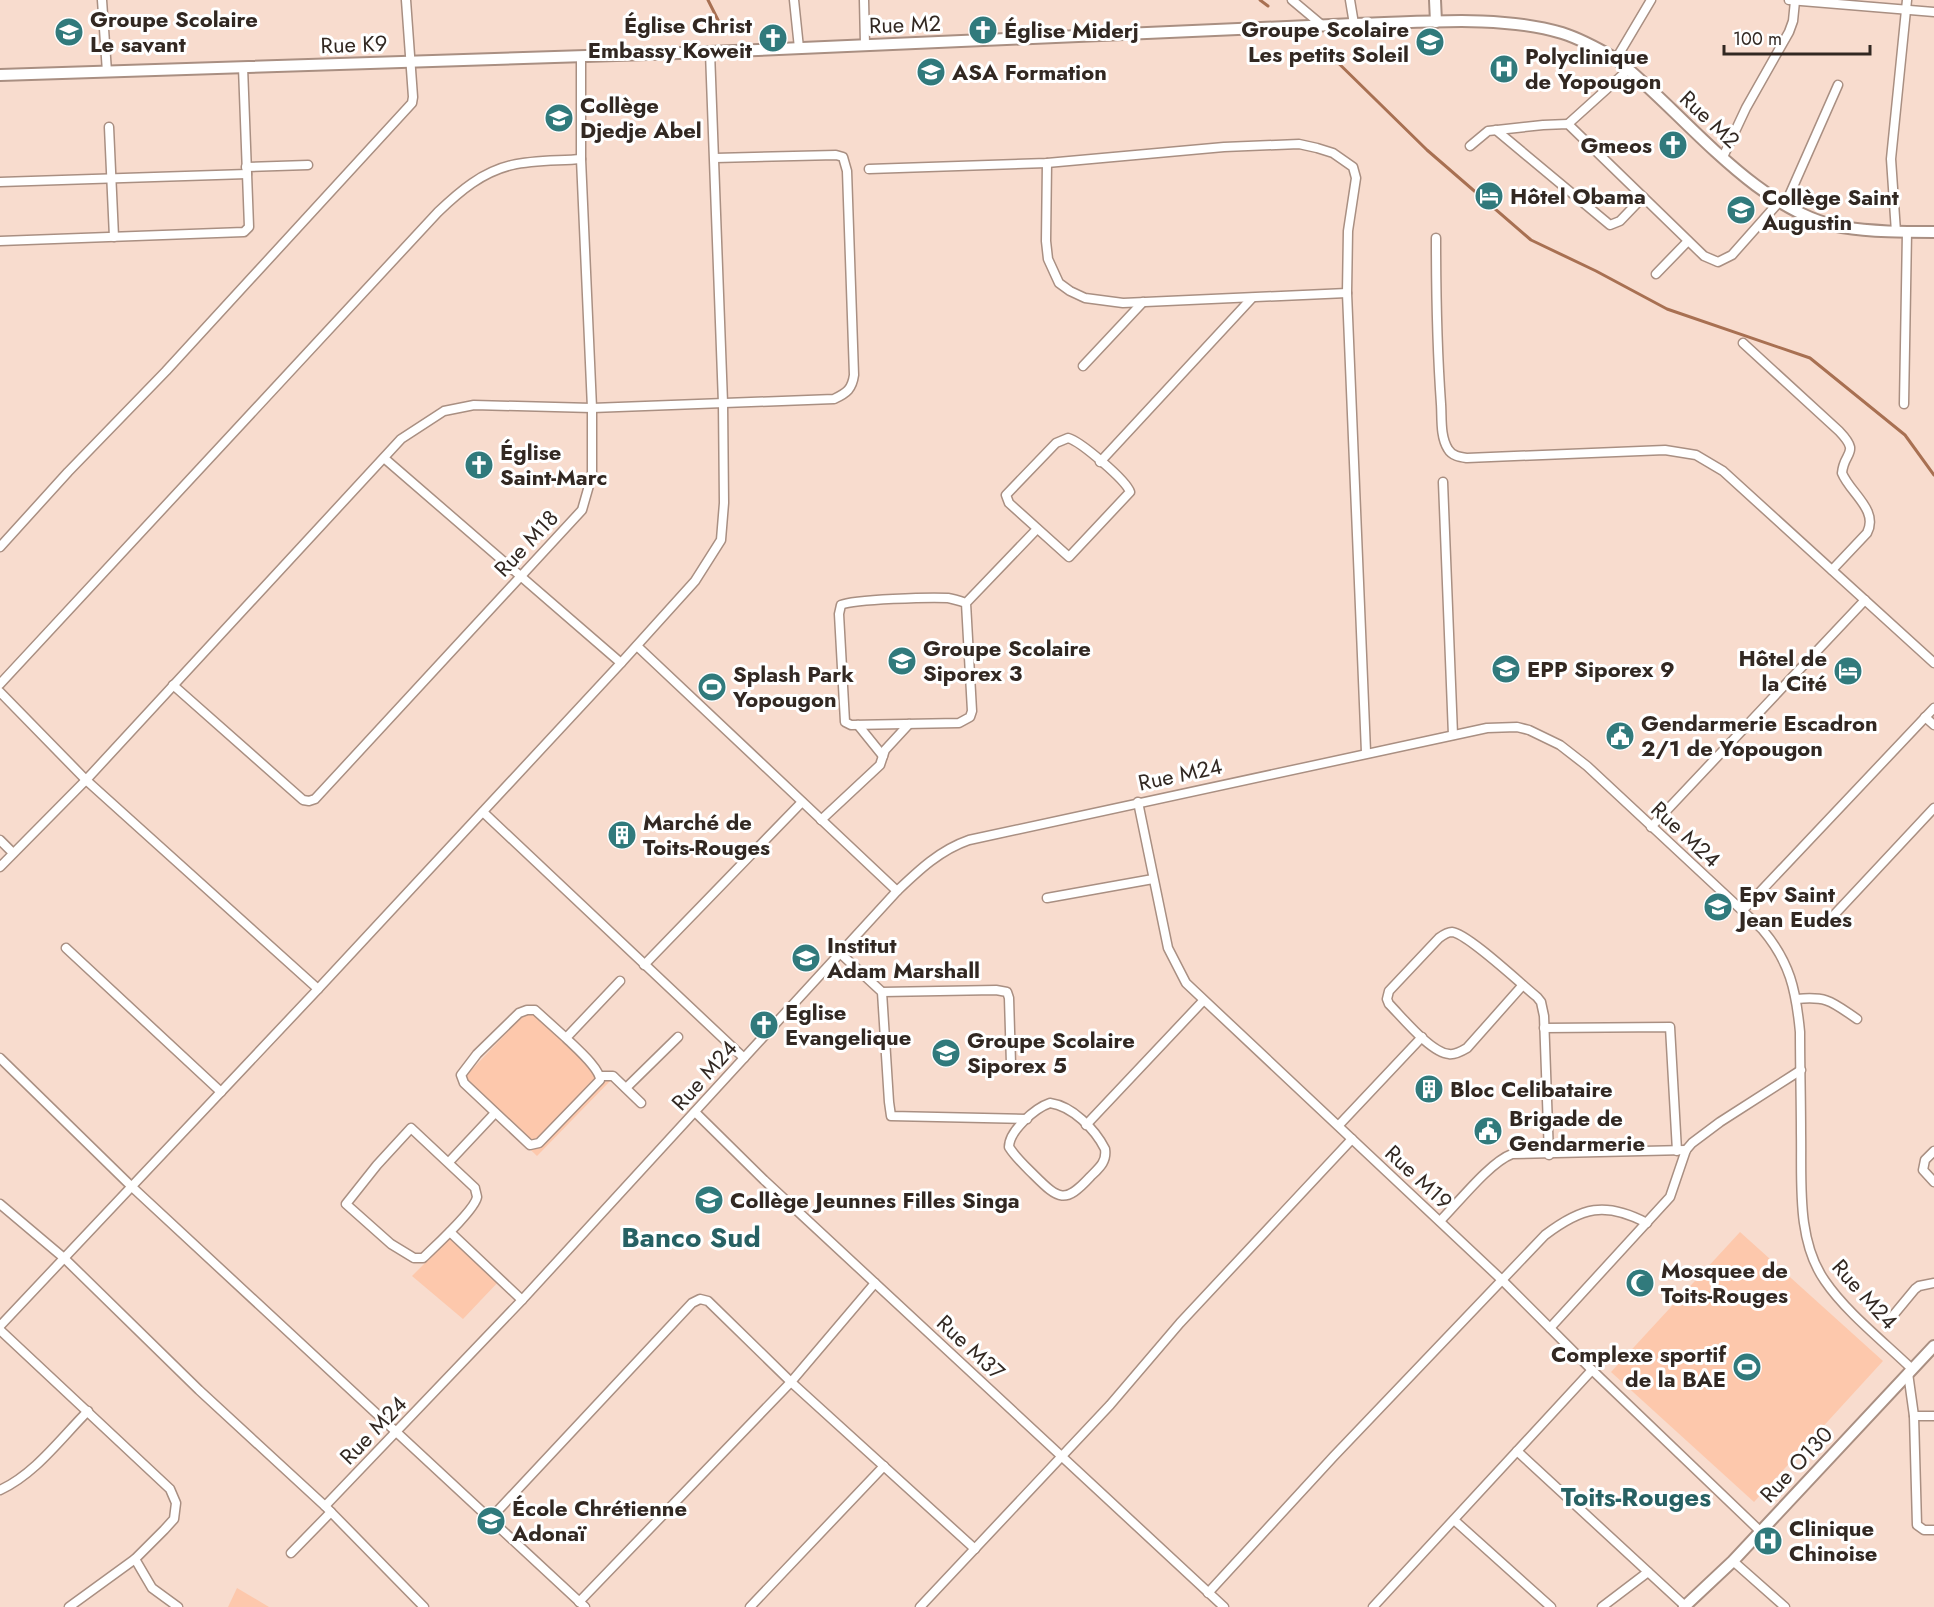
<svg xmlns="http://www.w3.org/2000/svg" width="1934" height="1607" font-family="Jost,sans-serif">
  <rect width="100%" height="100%" fill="#f8dcce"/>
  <!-- green -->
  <g fill="#fdc8ac">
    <polygon points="533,1005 611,1080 537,1156 460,1082"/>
    <polygon points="1740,1232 1883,1361 1754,1502 1611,1372"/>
    <polygon points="451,1237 500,1280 463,1319 412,1276"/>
    <polygon points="237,1588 269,1607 228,1607"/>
  </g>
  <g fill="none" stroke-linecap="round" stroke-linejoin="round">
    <!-- stream -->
    <g stroke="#a87052" stroke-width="3">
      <polyline points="708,0 719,22"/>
      <polyline points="1260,0 1268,6"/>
      <polyline points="1323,48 1427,150 1531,240 1596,271 1667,309 1810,358 1905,435 1934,475"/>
    </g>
    <!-- minor casing -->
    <g stroke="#a98f82" stroke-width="11">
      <g id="minor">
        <polyline points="102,0 107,72"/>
        <polyline points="794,0 799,48"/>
        <polyline points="864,0 865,44"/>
        <polyline points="1292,0 1323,26"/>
        <polyline points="1350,0 1354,24"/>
        <polyline points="1789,0 1934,12"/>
        <polyline points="1616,59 1651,0"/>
        <polyline points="1568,124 1629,69"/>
        <polyline points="109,127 114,237"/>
        <polyline points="1496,130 1610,225 1620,221 1643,197"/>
        <polyline points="1470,146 1488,131 1543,125 1568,124 1704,256 1718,262 1732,255 1779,202"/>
        <polyline points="1723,157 1746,108 1789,32 1793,21 1795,1"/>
        <polyline points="1047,163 1046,241 1048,259 1059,283 1070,291 1085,298 1123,303 1347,293"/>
        <polyline points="246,167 308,165"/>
        <polyline points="869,169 1047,163 1224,147 1299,144 1317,148 1333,153 1353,167 1356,178 1348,231 1347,293 1366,752"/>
        <polyline points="0,182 247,174"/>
        <polyline points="1785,205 1838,85"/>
        <polyline points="1896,232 1891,159 1907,0"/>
        <path d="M1436,238C1436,294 1437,348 1441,404C1442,418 1440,436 1448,449C1452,456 1460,457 1467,458L1665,450L1696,455L1723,471L1934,663"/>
        <polyline points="0,241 244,232 249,227 243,67"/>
        <polyline points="1656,274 1688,241"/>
        <path d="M1743,343L1839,431C1861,454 1844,451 1842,473C1850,493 1879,510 1867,533L1832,570"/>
        <polyline points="1083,366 1143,302"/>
        <polyline points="1904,404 1907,232"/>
        <path d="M1068,438C1080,441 1126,480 1130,492L1069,557L1009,503L1006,495L1056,443Z"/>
        <polyline points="384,458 621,663"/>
        <polyline points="1100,462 1252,298"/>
        <polyline points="1443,482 1453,735"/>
        <polyline points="0,547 68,472 166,371 412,103 413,97 406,0"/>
        <path d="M966,603C960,601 954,599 948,598C932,597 854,599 841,605L839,614L845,722L851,725L959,723L970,717L972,711L966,603L1037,529"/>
        <polyline points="637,646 897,891"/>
        <path d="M0,684L438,212C460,191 482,172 512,165C534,160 559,161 581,159"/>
        <polyline points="173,685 303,800 309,801 315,799 582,510 592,475 592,408 581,159 581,56"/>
        <polyline points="0,692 86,780 318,989"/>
        <polyline points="1925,717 1934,725"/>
        <polyline points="858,725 883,756"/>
        <polyline points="1138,802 1168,948 1186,983 1502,1280 1592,1370 1760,1531"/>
        <polyline points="483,812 744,1058"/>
        <polyline points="821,820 880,765 885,750 909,724"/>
        <polyline points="1651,827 1865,600"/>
        <polyline points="0,840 13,853"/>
        <path d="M0,867L86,780L401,439L444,411L474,405L592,408L834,399C847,393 852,389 854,375L847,171L843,157L836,155L715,158"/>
        <polyline points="1047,898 1153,879"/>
        <polyline points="1743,910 1934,708"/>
        <polyline points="1834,915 1934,808"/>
        <polyline points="66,948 221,1092"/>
        <polyline points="840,953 882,992 889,1102 891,1116 1027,1119"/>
        <polyline points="644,965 802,802"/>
        <path d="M1522,986L1467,1048C1462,1051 1455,1055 1449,1054C1431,1053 1402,1017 1389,1004L1387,999L1389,991L1439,938C1443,935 1447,932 1452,932C1467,933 1522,985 1537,997L1541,1002L1544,1016L1549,1155"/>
        <polyline points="882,992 996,990 1007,992 1009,998 1011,1064"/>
        <path d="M1797,999C1828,996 1832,1002 1857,1019"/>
        <polyline points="1544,1028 1670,1027 1677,1151"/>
        <path d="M566,1038C575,1047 600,1068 600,1080L539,1143L530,1145L464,1083L461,1075L477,1054L519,1013L527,1010H535L566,1038L620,981"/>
        <polyline points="0,1058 131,1186 585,1607"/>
        <polyline points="601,1076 613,1076 641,1103"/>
        <polyline points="626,1088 678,1037"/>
        <path d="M1050,1103C1072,1106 1095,1129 1105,1149C1107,1162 1099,1168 1090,1177C1065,1204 1059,1200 1034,1175C1025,1166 1016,1158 1009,1147C1009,1131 1035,1108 1050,1103Z"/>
        <polyline points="695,1112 764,1180 1224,1607"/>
        <polyline points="1086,1125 1203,1001"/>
        <polyline points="1339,1125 1422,1037"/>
        <path d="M411,1128L475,1188C475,1189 477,1196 477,1197C475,1210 433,1248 423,1258H414L391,1244L346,1204L377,1165Z"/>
        <polyline points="1934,1151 1925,1160 1923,1170 1934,1182"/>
        <polyline points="449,1162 495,1113"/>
        <polyline points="0,1204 64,1258 199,1390 325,1506 424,1607"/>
        <path d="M1440,1221C1458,1203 1490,1162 1512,1154L1686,1150"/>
        <polyline points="450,1232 522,1300"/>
        <polyline points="1891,1318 1915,1289 1919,1286 1934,1283"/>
        <polyline points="0,1326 318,989 621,663 695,581 721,540 724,503 723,403 710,52"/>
        <polyline points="1550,1328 1670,1197 1686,1150 1692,1143 1720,1122 1801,1070"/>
        <polyline points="0,1330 170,1489 176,1503 174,1519 164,1530 135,1559 69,1607"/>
        <polyline points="1908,1373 1914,1416"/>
        <polyline points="1934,1416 1914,1416 1917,1525 1924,1530 1934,1530"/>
        <polyline points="1517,1451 1685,1606"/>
        <path d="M0,1490C35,1474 61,1438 88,1411"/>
        <path d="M325,1506L522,1300L897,891C919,870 940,850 969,840L1487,728L1517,727L1529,730L1560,745L1587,766L1762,929C1790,962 1796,990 1800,1032C1800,1066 1801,1100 1801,1133C1802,1181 1796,1240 1825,1281C1846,1312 1884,1342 1912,1369"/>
        <polyline points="490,1519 692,1303 700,1299 708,1301 791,1382 975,1549"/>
        <polyline points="1454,1520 1551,1607"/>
        <polyline points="291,1553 331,1512"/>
        <polyline points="135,1559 152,1588 178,1607"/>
        <polyline points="1733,1561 1785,1607"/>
        <path d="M1208,1593L1334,1456L1545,1235C1582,1207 1605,1201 1647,1223"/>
        <polyline points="579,1602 791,1382 875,1283"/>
        <polyline points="750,1607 884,1466"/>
        <polyline points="920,1607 1110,1405 1180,1323 1352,1139"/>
        <polyline points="1373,1607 1592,1370"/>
        <polyline points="1602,1607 1648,1572"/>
      </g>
    </g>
    <!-- tertiary casing -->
    <g stroke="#a98f82" stroke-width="14">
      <g id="tertiary">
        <polyline points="1435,0 1436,22"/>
        <path d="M0,75L710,52L1354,24C1421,23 1497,14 1562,33C1581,39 1599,49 1616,59C1683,112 1756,212 1842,227C1872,232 1904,232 1934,232"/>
        <polyline points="1684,1607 1733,1561 1934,1346"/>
      </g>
    </g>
    <!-- minor -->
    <use href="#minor" stroke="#fff" stroke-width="8"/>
    <!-- tertiary -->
    <use href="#tertiary" stroke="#fff" stroke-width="10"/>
  </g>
  <!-- icons -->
  <defs>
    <g id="church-disc" transform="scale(1.5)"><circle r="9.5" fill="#317a7c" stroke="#fff"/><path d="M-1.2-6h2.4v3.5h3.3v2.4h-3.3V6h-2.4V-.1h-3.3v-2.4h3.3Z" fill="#fff"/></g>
    <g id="school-disc" transform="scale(1.5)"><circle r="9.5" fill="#317a7c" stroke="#fff"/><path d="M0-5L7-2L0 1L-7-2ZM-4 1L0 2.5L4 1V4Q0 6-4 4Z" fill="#fff"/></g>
    <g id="hospital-disc" transform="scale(1.5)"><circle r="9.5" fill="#317a7c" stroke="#fff"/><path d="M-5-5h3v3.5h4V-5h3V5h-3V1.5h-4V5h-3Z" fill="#fff"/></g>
    <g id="university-disc" transform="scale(1.5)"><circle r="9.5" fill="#317a7c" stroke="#fff"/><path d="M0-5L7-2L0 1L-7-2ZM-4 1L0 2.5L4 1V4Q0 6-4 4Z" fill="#fff"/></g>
    <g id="hotel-disc" transform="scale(1.5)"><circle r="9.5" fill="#317a7c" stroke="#fff"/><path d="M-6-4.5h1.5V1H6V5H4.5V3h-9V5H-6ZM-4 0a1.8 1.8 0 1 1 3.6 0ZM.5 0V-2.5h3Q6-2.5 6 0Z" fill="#fff"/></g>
    <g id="stadium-disc" transform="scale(1.5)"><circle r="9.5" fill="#317a7c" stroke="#fff"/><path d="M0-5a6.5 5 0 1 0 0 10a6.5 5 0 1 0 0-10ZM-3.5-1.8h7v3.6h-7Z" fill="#fff"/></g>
    <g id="civic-disc" transform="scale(1.5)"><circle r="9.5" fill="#317a7c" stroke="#fff"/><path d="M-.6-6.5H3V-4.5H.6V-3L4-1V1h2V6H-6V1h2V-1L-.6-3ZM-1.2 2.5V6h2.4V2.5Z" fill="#fff"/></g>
    <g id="building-disc" transform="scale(1.5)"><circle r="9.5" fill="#317a7c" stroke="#fff"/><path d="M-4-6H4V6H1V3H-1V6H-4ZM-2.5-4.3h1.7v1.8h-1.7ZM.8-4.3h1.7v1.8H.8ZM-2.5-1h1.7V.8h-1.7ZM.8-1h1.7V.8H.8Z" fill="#fff"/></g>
    <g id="mosque-disc" transform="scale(1.5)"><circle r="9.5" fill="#317a7c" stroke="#fff"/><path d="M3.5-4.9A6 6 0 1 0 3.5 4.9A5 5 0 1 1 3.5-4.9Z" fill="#fff"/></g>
  </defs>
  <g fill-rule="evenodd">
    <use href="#church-disc" x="983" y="30"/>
    <use href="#school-disc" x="69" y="32"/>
    <use href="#church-disc" x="773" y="38"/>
    <use href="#school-disc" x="1430" y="42"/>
    <use href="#hospital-disc" x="1504" y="69"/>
    <use href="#university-disc" x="931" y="72"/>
    <use href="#school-disc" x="559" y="118"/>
    <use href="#church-disc" x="1673" y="145"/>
    <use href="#hotel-disc" x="1489" y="196"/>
    <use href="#school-disc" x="1741" y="210"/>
    <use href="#church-disc" x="479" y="465"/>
    <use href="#school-disc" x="902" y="661"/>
    <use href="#school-disc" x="1506" y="669"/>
    <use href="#hotel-disc" x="1848" y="671"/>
    <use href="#stadium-disc" x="712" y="687"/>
    <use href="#civic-disc" x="1620" y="736"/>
    <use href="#building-disc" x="622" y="835"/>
    <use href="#school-disc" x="1718" y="907"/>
    <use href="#school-disc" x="806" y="958"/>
    <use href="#church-disc" x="764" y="1025"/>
    <use href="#school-disc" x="946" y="1053"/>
    <use href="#building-disc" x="1429" y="1089"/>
    <use href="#civic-disc" x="1488" y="1131"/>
    <use href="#school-disc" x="709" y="1200"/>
    <use href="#mosque-disc" x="1640" y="1283"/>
    <use href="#stadium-disc" x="1747" y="1367"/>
    <use href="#school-disc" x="491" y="1521"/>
    <use href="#hospital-disc" x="1768" y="1541"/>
  </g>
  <g text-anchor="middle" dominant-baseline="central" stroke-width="6" stroke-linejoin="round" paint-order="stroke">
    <!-- poi labels -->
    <g font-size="22" font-weight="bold" fill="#322822" stroke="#fff" text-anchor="start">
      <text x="90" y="19">Groupe Scolaire<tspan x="90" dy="25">Le savant</tspan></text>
      <text x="752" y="25" text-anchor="end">Église Christ<tspan x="752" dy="25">Embassy Koweit</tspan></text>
      <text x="1409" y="29" text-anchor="end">Groupe Scolaire<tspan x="1409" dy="25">Les petits Soleil</tspan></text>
      <text x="1004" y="30">Église Miderj</text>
      <text x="1525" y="56">Polyclinique<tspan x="1525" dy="25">de Yopougon</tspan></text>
      <text x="952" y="72">ASA Formation</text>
      <text x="580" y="105">Collège<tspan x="580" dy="25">Djedje Abel</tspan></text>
      <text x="1652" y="145" text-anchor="end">Gmeos</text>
      <text x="1510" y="196">Hôtel Obama</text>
      <text x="1762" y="197">Collège Saint<tspan x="1762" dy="25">Augustin</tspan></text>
      <text x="500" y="452">Église<tspan x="500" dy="25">Saint-Marc</tspan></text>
      <text x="923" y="648">Groupe Scolaire<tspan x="923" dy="25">Siporex 3</tspan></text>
      <text x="1827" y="658" text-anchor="end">Hôtel de<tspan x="1827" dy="25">la Cité</tspan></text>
      <text x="1527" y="669">EPP Siporex 9</text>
      <text x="733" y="674">Splash Park<tspan x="733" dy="25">Yopougon</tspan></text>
      <text x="1641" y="723">Gendarmerie Escadron<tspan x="1641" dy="25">2/1 de Yopougon</tspan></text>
      <text x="643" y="822">Marché de<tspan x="643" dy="25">Toits-Rouges</tspan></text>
      <text x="1739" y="894">Epv Saint<tspan x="1739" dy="25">Jean Eudes</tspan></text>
      <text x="827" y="945">Institut<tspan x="827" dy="25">Adam Marshall</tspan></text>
      <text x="785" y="1012">Eglise<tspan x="785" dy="25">Evangelique</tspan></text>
      <text x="967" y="1040">Groupe Scolaire<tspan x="967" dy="25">Siporex 5</tspan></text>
      <text x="1450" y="1089">Bloc Celibataire</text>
      <text x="1509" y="1118">Brigade de<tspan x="1509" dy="25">Gendarmerie</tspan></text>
      <text x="730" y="1200">Collège Jeunnes Filles Singa</text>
      <text x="1661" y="1270">Mosquee de<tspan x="1661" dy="25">Toits-Rouges</tspan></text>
      <text x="1726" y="1354" text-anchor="end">Complexe sportif<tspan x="1726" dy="25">de la BAE</tspan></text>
      <text x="512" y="1508">École Chrétienne<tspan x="512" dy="25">Adonaï</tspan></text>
      <text x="1789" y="1528">Clinique<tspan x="1789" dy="25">Chinoise</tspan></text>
    </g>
    <!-- street labels -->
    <g font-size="22" fill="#322822" stroke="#fff">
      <text transform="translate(905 24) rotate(-2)">Rue M2</text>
      <text transform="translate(354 44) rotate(-2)">Rue K9</text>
      <text transform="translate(1710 119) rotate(43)">Rue M2</text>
      <text transform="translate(526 543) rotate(-47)">Rue M18</text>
      <text transform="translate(1180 774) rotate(-12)">Rue M24</text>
      <text transform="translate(1686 834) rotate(43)">Rue M24</text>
      <text transform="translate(704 1075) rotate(-48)">Rue M24</text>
      <text transform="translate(1419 1177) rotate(43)">Rue M19</text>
      <text transform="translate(1865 1294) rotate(48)">Rue M24</text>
      <text transform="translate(971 1347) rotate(43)">Rue M37</text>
      <text transform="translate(373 1430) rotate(-46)">Rue M24</text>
      <text transform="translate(1796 1464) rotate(-47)">Rue O130</text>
    </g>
    <!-- quarter labels -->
    <g font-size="26" font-weight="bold" fill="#276163" stroke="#fff">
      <text x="1636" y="1497">Toits-Rouges</text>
    </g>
    <!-- district labels -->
    <g font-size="28" font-weight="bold" fill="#276163" stroke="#fff">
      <text x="691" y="1237">Banco Sud</text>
    </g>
  </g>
  <!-- scale -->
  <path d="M1724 45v9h146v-9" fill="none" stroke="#322822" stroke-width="3"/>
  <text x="1733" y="45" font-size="18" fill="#322822" stroke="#ffffff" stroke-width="4.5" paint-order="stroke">100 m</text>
</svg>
